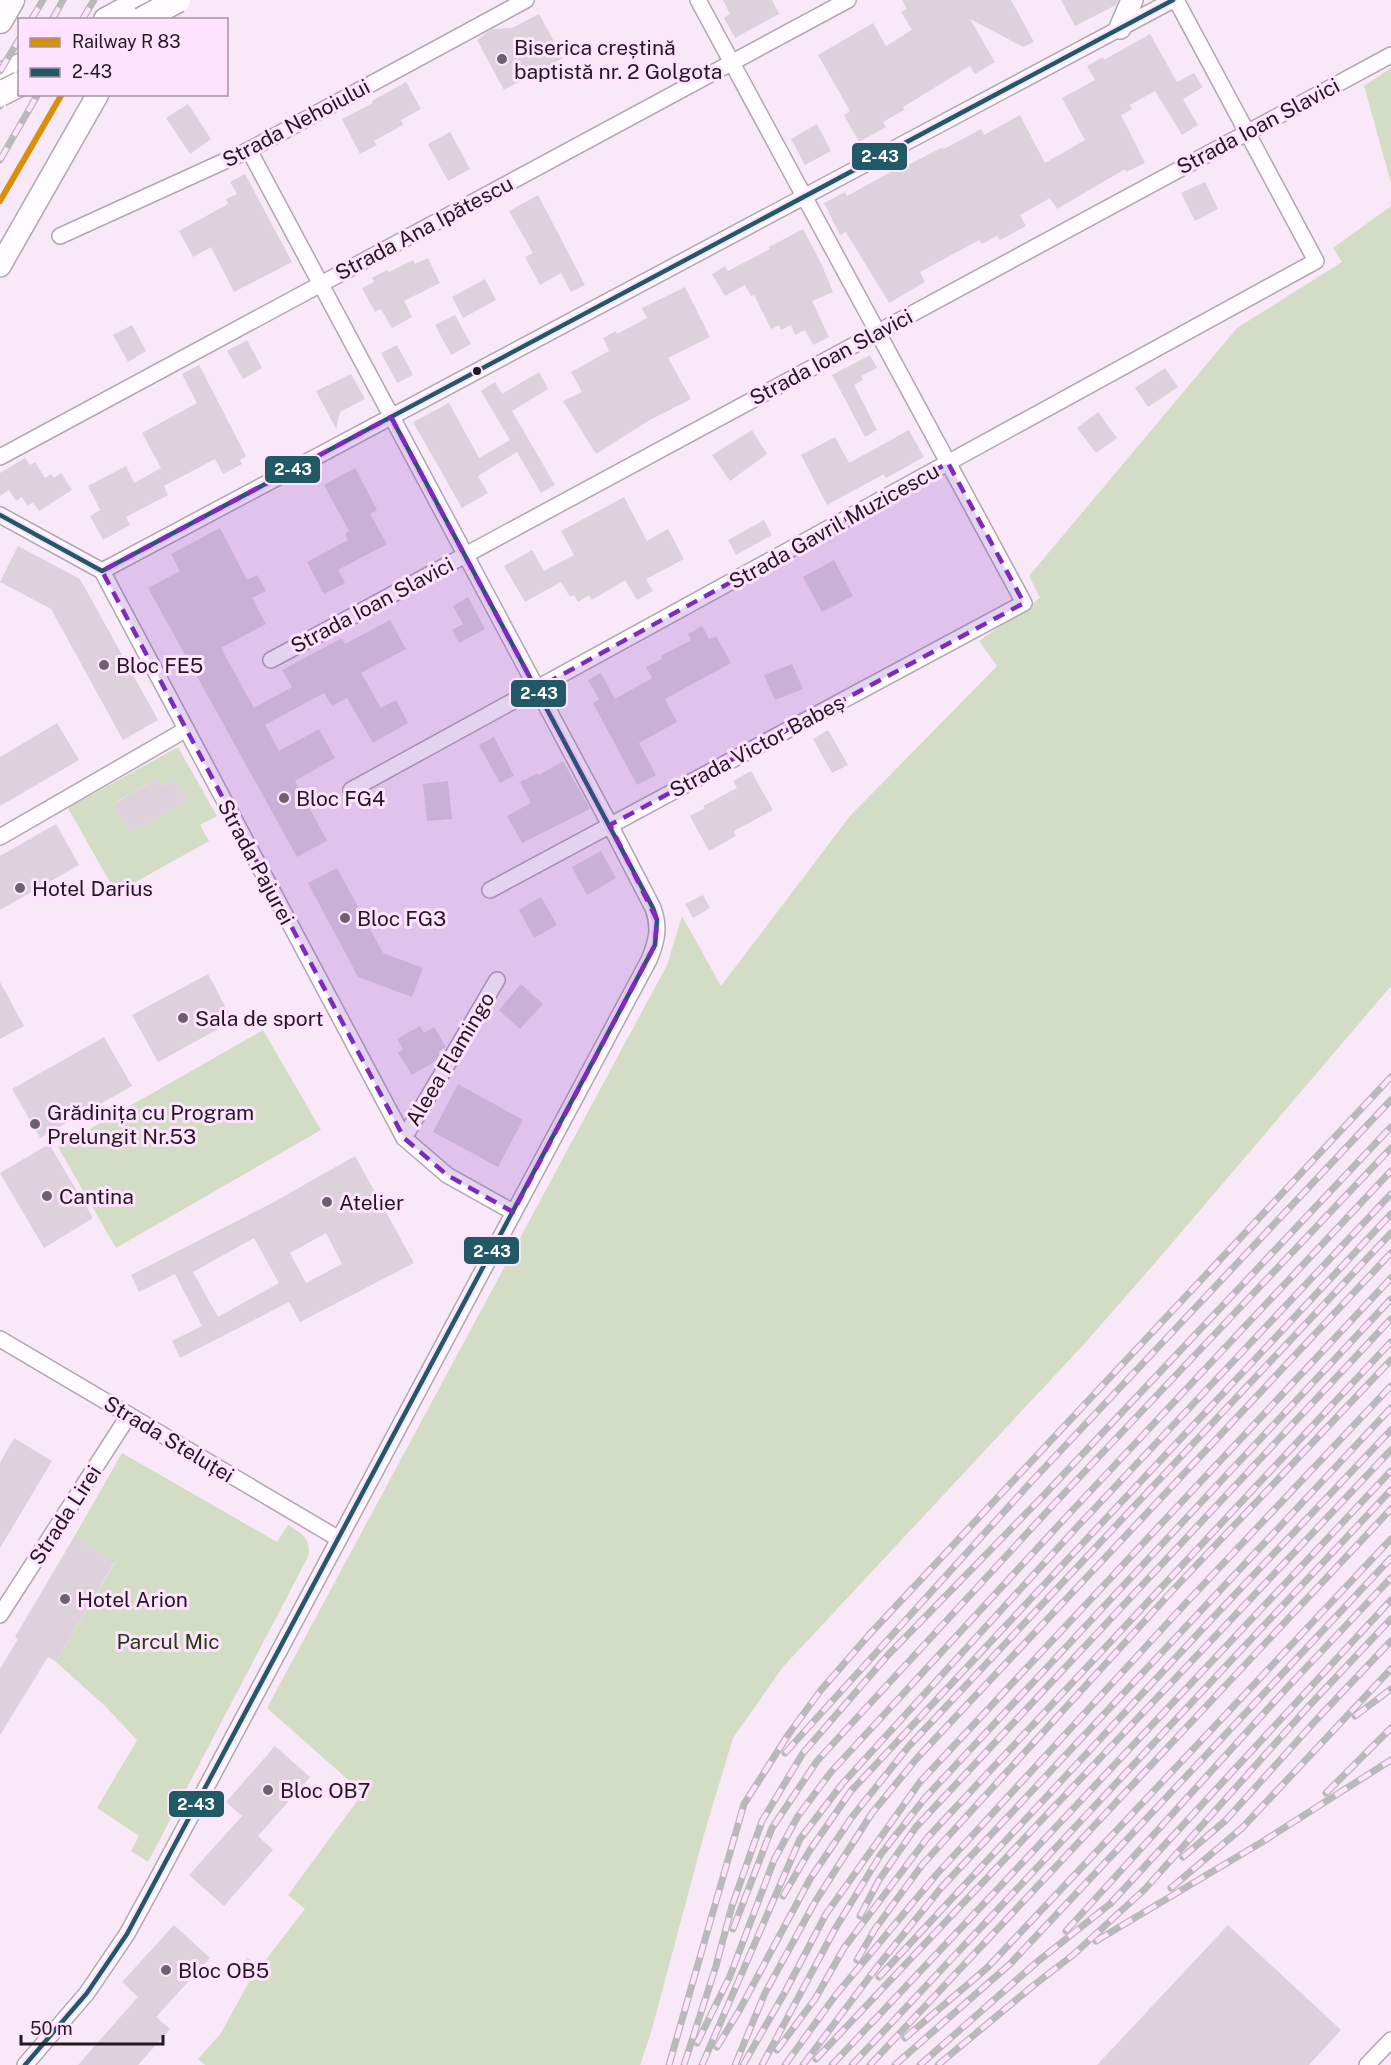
<svg xmlns="http://www.w3.org/2000/svg" width="1391" height="2065" font-family="'Public Sans',sans-serif">
  <rect width="100%" height="100%" fill="#f9e9f8"/>
  <!-- green -->
  <g fill="#d3ddc5" fill-rule="evenodd">
    <polygon points="1391,68 1391,183 1364,86"/>
    <polygon points="1391,206 1391,986 1155,1263 1086,1342 783,1667 733,1738 705,1831 652,2029 640,2065 205,2065 198,2059 221,2033 249,1982 246,1957 260,1967 305,1909 288,1895 363,1793 267,1708 667,965 682,916 721,986 850,816 997,666 979,641 1040,598 1029,576 1237,328 1342,262 1333,248"/>
    <path d="M178,747L217,816L200,825L209,841L116,893L68,808ZM157,779L162,787L175,780L187,801L130,833L114,803Z"/>
    <polygon points="263,1030 321,1130 116,1248 58,1147"/>
    <path d="M122,1453L277,1542L288,1525C303,1535 311,1537 308,1557L148,1862L131,1851L139,1836L97,1808L137,1740L105,1706L56,1662L115,1562L74,1537Z"/>
  </g>
  <!-- building -->
  <g fill="#ddd1dc" fill-rule="evenodd">
    <polygon points="723,0 772,0 779,14 735,38 724,18 730,14"/>
    <polygon points="902,0 1011,0 1034,42 1023,47 970,19 995,62 975,74 970,66 903,107 904,110 883,122 886,127 859,142 844,115 850,111 818,55 873,23 886,46 912,30 901,12 907,9"/>
    <polygon points="1061,0 1118,0 1116,5 1075,26"/>
    <polygon points="539,14 563,58 504,90 477,40 492,29 512,28"/>
    <polygon points="1150,34 1177,82 1194,73 1203,87 1183,99 1198,125 1182,135 1155,91 1130,105 1132,109 1121,115 1145,163 1126,172 1125,169 1057,209 1050,198 1020,215 1026,226 1000,240 997,236 982,244 979,240 920,272 925,282 889,303 846,232 840,235 824,203 845,192 847,196 907,163 908,165 943,147 944,149 981,129 984,135 1020,115 1045,163 1085,140 1062,98 1095,80 1087,66 1103,57 1104,60"/>
    <polygon points="406,82 421,109 401,120 403,125 374,141 377,145 360,154 342,119 373,103 372,101"/>
    <polygon points="188,104 211,139 190,154 166,118"/>
    <polygon points="817,124 831,151 805,165 791,139"/>
    <polygon points="450,132 470,169 448,181 428,144"/>
    <polygon points="245,174 292,262 234,292 211,247 193,257 179,231 228,204 226,199 237,194 230,182"/>
    <polygon points="1205,182 1218,209 1195,221 1181,193"/>
    <polygon points="538,195 585,285 571,292 561,273 540,285 525,257 533,253 509,211"/>
    <polygon points="803,229 821,263 833,292 812,301 829,337 813,345 805,330 795,335 791,325 781,330 779,325 771,329 754,295 751,296 745,285 725,296 712,274 725,266 728,271 770,249 769,247"/>
    <polygon points="428,258 440,283 404,301 412,317 392,328 381,309 375,312 362,288 374,282 372,278 387,270 389,272 413,260 415,264"/>
    <polygon points="485,279 496,300 463,318 452,297"/>
    <polygon points="685,287 710,337 668,358 691,399 648,421 596,454 563,401 582,392 571,372 609,351 603,338 616,331 617,334 647,318 642,308"/>
    <polygon points="455,315 471,344 451,355 435,325"/>
    <polygon points="132,325 146,351 128,362 113,335"/>
    <polygon points="247,340 262,368 243,379 227,351"/>
    <polygon points="397,345 413,375 397,383 381,353"/>
    <polygon points="870,355 877,368 861,376 863,380 854,385 877,430 865,437 832,375"/>
    <polygon points="199,365 246,456 240,460 242,464 223,474 215,459 164,486 168,495 126,517 130,525 103,540 90,516 100,510 88,486 126,466 134,483 161,468 142,433 197,403 182,374"/>
    <polygon points="1165,368 1178,387 1148,407 1135,388"/>
    <polygon points="539,372 548,389 512,411 555,485 541,493 517,452 478,476 488,493 462,508 413,422 449,403 479,458 510,440 481,391 495,382 502,394"/>
    <polygon points="351,374 365,399 340,412 336,429 316,391"/>
    <polygon points="1098,412 1117,438 1096,453 1077,428"/>
    <polygon points="752,430 767,454 730,481 712,455"/>
    <polygon points="909,430 924,457 886,478 884,474 827,505 801,455 835,437 849,463"/>
    <polygon points="25,458 30,465 35,462 45,478 51,474 54,478 61,473 72,490 39,511 33,502 28,506 22,497 16,501 9,490 0,496 0,473"/>
    <polygon points="355,468 377,510 370,514 387,544 338,570 345,583 324,594 307,562 348,540 345,534 349,531 324,485"/>
    <polygon points="624,497 647,541 668,529 684,559 646,579 653,591 637,600 625,580 592,600 589,595 578,602 574,595 570,597 561,582 525,602 504,566 532,550 544,571 574,555 561,531"/>
    <polygon points="764,520 772,535 736,555 728,540"/>
    <polygon points="220,528 247,580 257,575 266,591 252,598 266,624 221,648 254,708 292,687 282,670 342,638 345,644 390,620 406,649 361,673 381,708 396,700 408,723 373,743 347,698 332,706 324,693 265,725 279,751 319,729 335,758 295,781 327,841 297,857 148,588 180,571 171,554"/>
    <polygon points="18,546 80,579 158,720 123,740 51,609 0,582"/>
    <polygon points="834,560 853,596 822,612 803,577"/>
    <polygon points="468,597 485,629 459,643 452,630 463,624 453,606"/>
    <polygon points="702,626 709,639 716,636 731,663 665,699 677,722 639,743 656,775 637,785 593,703 599,699 588,680 601,673 615,699 652,678 646,667 662,659 661,656 691,640 688,634"/>
    <polygon points="792,664 803,689 775,700 764,675"/>
    <polygon points="57,723 79,760 0,806 0,757"/>
    <polygon points="828,730 848,765 832,773 813,739"/>
    <polygon points="494,737 514,776 500,783 479,745"/>
    <polygon points="563,761 590,809 522,843 507,816 531,803 520,782 538,773 539,775"/>
    <polygon points="751,771 773,810 734,831 736,836 709,851 690,816 705,808 703,806 737,788 733,781"/>
    <polygon points="157,779 162,787 175,780 188,801 130,834 113,804"/>
    <polygon points="448,781 452,819 427,821 423,784"/>
    <polygon points="56,824 79,865 0,910 0,856"/>
    <polygon points="601,851 616,878 587,895 572,867"/>
    <polygon points="337,868 383,953 423,968 412,997 358,977 308,883"/>
    <polygon points="703,895 710,908 693,918 685,904"/>
    <polygon points="541,897 557,925 534,938 519,910"/>
    <polygon points="208,974 233,1021 158,1062 132,1015"/>
    <polygon points="0,982 24,1026 0,1039"/>
    <polygon points="521,984 543,1004 520,1029 499,1010"/>
    <polygon points="420,1026 424,1033 434,1027 446,1047 438,1052 440,1057 439,1059 412,1075 398,1053 403,1049 397,1039"/>
    <polygon points="104,1037 132,1086 40,1138 12,1089"/>
    <polygon points="458,1084 523,1120 498,1167 433,1132"/>
    <polygon points="49,1144 93,1218 44,1248 0,1173"/>
    <path d="M355,1156L414,1263L300,1322L289,1302L180,1358L172,1341L202,1326L175,1274L139,1292L131,1275L274,1202ZM326,1233L342,1264L306,1283L290,1253ZM254,1238L279,1283L218,1317L193,1272Z"/>
    <polygon points="14,1438 52,1461 0,1548 0,1463"/>
    <polygon points="74,1537 115,1561 56,1662 48,1657 0,1735 0,1669 18,1639 15,1637"/>
    <polygon points="275,1746 310,1777 258,1836 273,1850 224,1906 189,1875 242,1816 226,1802"/>
    <polygon points="174,1925 210,1958 156,2017 170,2029 138,2065 78,2065 138,1997 122,1982"/>
    <polygon points="1228,1925 1341,2030 1309,2065 1097,2065"/>
  </g>
  <g fill="none" stroke-linecap="round" stroke-linejoin="round">
    <!-- street casing -->
    <g stroke="#b2a6b1" stroke-width="18">
      <g id="street">
        <polyline points="60,236 249,150 526,0"/>
        <polyline points="0,457 848,0"/>
        <polyline points="0,515 102,571 404,1138 447,1175 513,1212"/>
        <polyline points="102,571 1173,0"/>
        <polyline points="271,660 1391,55"/>
        <polyline points="351,790 1316,261 1176,0"/>
        <polyline points="0,837 185,730"/>
        <polyline points="490,890 1024,603 698,0"/>
        <polyline points="404,1138 497,980"/>
        <polyline points="0,1339 339,1539"/>
        <polyline points="0,1615 129,1415"/>
        <path d="M25,2065L87,1993L127,1934L156,1881L649,960C657,941 660,927 653,908L610,825L249,150"/>
        <polyline points="1367,2065 1391,2040"/>
      </g>
    </g>
    <!-- secondary casing -->
    <g stroke="#b2a6b1" stroke-width="24">
      <g id="secondary">
        <polyline points="1120,28 1132,0"/>
        <polyline points="0,266 98,94"/>
      </g>
    </g>
    <!-- primary casing -->
    <g stroke="#b2a6b1" stroke-width="27">
      <g id="primary">
        <polyline points="106,20 143,0"/>
        <polyline points="0,21 12,0"/>
        <polyline points="0,76 20,66"/>
      </g>
    </g>
    <!-- street -->
    <use href="#street" stroke="#fefcfe" stroke-width="15"/>
    <!-- secondary -->
    <use href="#secondary" stroke="#fefcfe" stroke-width="21"/>
    <!-- primary -->
    <use href="#primary" stroke="#fefcfe" stroke-width="24"/>
    <!-- rail casing -->
    <g stroke="#bbb8bb" stroke-width="7">
      <g id="rail">
        <polyline points="31,20 43,0"/>
        <polyline points="52,20 63,0"/>
        <polyline points="82,20 94,0"/>
        <polyline points="0,71 20,38"/>
        <polyline points="0,106 20,73"/>
        <polyline points="0,160 38,94"/>
        <polyline points="1355,1716 1391,1689"/>
        <polyline points="785,1753 1032,1481 1391,1100"/>
        <polyline points="1326,1793 1391,1728"/>
        <polyline points="1183,1857 1226,1820 1317,1719 1391,1641"/>
        <polyline points="1171,1888 1242,1828 1391,1669"/>
        <polyline points="783,1896 810,1850 851,1791 1391,1214"/>
        <polyline points="860,1916 879,1880 916,1827 1391,1319"/>
        <polyline points="733,1929 772,1828 817,1761 1054,1504 1391,1148"/>
        <polyline points="1066,1931 1285,1690 1391,1578"/>
        <polyline points="1096,1941 1262,1842 1391,1760"/>
        <polyline points="857,1960 875,1929 922,1865 1172,1591 1391,1360"/>
        <polyline points="879,1977 1207,1624 1391,1430"/>
        <polyline points="905,2038 987,1968 1391,1539"/>
        <polyline points="697,2043 730,1976 774,1860 798,1816 831,1772 1068,1515 1391,1171"/>
        <polyline points="717,2047 739,2011 810,1879 852,1817 909,1746 1391,1233"/>
        <polyline points="777,2050 815,1999 844,1948 928,1837 1391,1342"/>
        <polyline points="816,2059 1391,1450"/>
        <polyline points="669,2065 744,1804 788,1735 821,1690 868,1636 1391,1077"/>
        <polyline points="684,2065 716,1966 732,1906 762,1821 803,1753 888,1655 1045,1494 1391,1127"/>
        <polyline points="702,2065 800,1839 843,1783 1079,1525 1391,1194"/>
        <polyline points="735,2065 765,1993 815,1902 872,1813 918,1757 1391,1253"/>
        <polyline points="743,2065 785,1992 826,1914 920,1782 1391,1278"/>
        <polyline points="762,2065 835,1929 881,1854 925,1798 1391,1299"/>
        <polyline points="785,2065 835,1996 936,1875 1185,1604 1391,1386"/>
        <polyline points="803,2065 877,1967 941,1888 1391,1408"/>
        <polyline points="832,2065 1391,1471"/>
        <polyline points="852,2065 1391,1490"/>
        <polyline points="870,2065 1391,1509"/>
        <polyline points="895,2065 1010,1964 1391,1558"/>
        <polyline points="920,2065 1037,1962 1110,1904 1391,1600"/>
        <polyline points="938,2065 1034,1985 1073,1955 1145,1889 1307,1708 1391,1619"/>
      </g>
    </g>
    <!-- rail -->
    <use href="#rail" stroke="#ffe3fe" stroke-width="4.5" stroke-dasharray="14" stroke-linecap="butt"/>
    <!-- primary-bridge casing -->
    <g stroke="#b2a6b1" stroke-width="27" stroke-linecap="butt">
      <g id="primary-bridge">
        <polyline points="141,20 178,0"/>
        <polyline points="0,94 20,84"/>
      </g>
    </g>
    <!-- primary-bridge -->
    <use href="#primary-bridge" stroke="#fefcfe" stroke-width="24"/>
    <!-- bus-1 casing -->
    <g stroke="#ffe3fe" stroke-width="9">
      <g id="bus-1">
        <polyline points="0,515 102,571 1173,0"/>
        <polyline points="25,2065 87,1993 127,1934 655,945 657,920 653,908 391,417"/>
      </g>
    </g>
    <!-- bus-1 -->
    <use href="#bus-1" stroke="#215967" stroke-width="4.5"/>
    <!-- rail-1 casing -->
    <g stroke="#ffe3fe" stroke-width="10">
      <polyline id="rail-1" points="0,201 62,94"/>
    </g>
    <!-- rail-1 -->
    <use href="#rail-1" stroke="#d79105" stroke-width="6"/>
  </g>
  <!-- marked area -->
  <path fill="#7b2cbf" fill-opacity="0.2" stroke="#7b2cbf" stroke-width="4.5" stroke-dasharray="12 8" stroke-linejoin="round" d="M391,417L536,689L948,463L1024,603L610,825L657,920L655,945L513,1212L447,1175L404,1138L102,571Z"/>
  <!-- markers -->
  <g fill="#6d616d" stroke="#ffe3fe" stroke-width="2">
    <circle cx="502" cy="59" r="6"/>
    <circle cx="104" cy="665" r="6"/>
    <circle cx="284" cy="798" r="6"/>
    <circle cx="20" cy="888" r="6"/>
    <circle cx="345" cy="918" r="6"/>
    <circle cx="183" cy="1018" r="6"/>
    <circle cx="35" cy="1124" r="6"/>
    <circle cx="47" cy="1196" r="6"/>
    <circle cx="327" cy="1202" r="6"/>
    <circle cx="65" cy="1599" r="6"/>
    <circle cx="268" cy="1790" r="6"/>
    <circle cx="166" cy="1970" r="6"/>
  </g>
  <circle fill="#221822" stroke="#ffe3fe" stroke-width="2" cx="477" cy="371" r="5"/>
  <g text-anchor="middle" dominant-baseline="central" stroke-width="6" stroke-linejoin="round" paint-order="stroke">
    <!-- poi labels -->
    <g font-size="21" fill="#221822" stroke="#ffe3fe" text-anchor="start">
      <text x="514" y="47">Biserica creștină<tspan x="514" dy="24">baptistă nr. 2 Golgota</tspan></text>
      <text x="116" y="665">Bloc FE5</text>
      <text x="296" y="798">Bloc FG4</text>
      <text x="32" y="888">Hotel Darius</text>
      <text x="357" y="918">Bloc FG3</text>
      <text x="195" y="1018">Sala de sport</text>
      <text x="47" y="1112">Grădinița cu Program<tspan x="47" dy="24">Prelungit Nr.53</tspan></text>
      <text x="59" y="1196">Cantina</text>
      <text x="339" y="1202">Atelier</text>
      <text x="77" y="1599">Hotel Arion</text>
      <text x="280" y="1790">Bloc OB7</text>
      <text x="178" y="1970">Bloc OB5</text>
    </g>
    <!-- street labels -->
    <g font-size="21" fill="#221822" stroke="#ffe3fe">
      <text transform="translate(296 123) rotate(-28)">Strada Nehoiului</text>
      <text transform="translate(1258 126) rotate(-28)">Strada Ioan Slavici</text>
      <text transform="translate(424 228) rotate(-28)">Strada Ana Ipătescu</text>
      <text transform="translate(831 357) rotate(-28)">Strada Ioan Slavici</text>
      <text transform="translate(834 526) rotate(-29)">Strada Gavril Muzicescu</text>
      <text transform="translate(372 605) rotate(-28)">Strada Ioan Slavici</text>
      <text transform="translate(757 746) rotate(-28)">Strada Victor Babeș</text>
      <text transform="translate(256 862) rotate(62)">Strada Pajurei</text>
      <text transform="translate(450 1059) rotate(-59)">Aleea Flamingo</text>
      <text transform="translate(169 1439) rotate(31)">Strada Steluței</text>
      <text transform="translate(65 1515) rotate(-57)">Strada Lirei</text>
    </g>
    <!-- park labels -->
    <g font-size="21" fill="#253b0f" stroke="#ffe3fe">
      <text x="168" y="1641">Parcul Mic</text>
    </g>
  </g>
  <g stroke="#ffe3fe" stroke-width="2">
    <rect x="851" y="142" width="57" height="29" rx="6" fill="#215967"/>
    <rect x="264" y="455" width="57" height="29" rx="6" fill="#215967"/>
    <rect x="510" y="679" width="57" height="29" rx="6" fill="#215967"/>
    <rect x="463" y="1236" width="57" height="29" rx="6" fill="#215967"/>
    <rect x="168" y="1790" width="57" height="28" rx="6" fill="#215967"/>
  </g>
  <g font-size="16" text-anchor="middle" font-weight="bold" fill="#fff">
    <text x="880" y="162">2-43</text>
    <text x="293" y="475">2-43</text>
    <text x="539" y="699">2-43</text>
    <text x="492" y="1257">2-43</text>
    <text x="196" y="1810">2-43</text>
  </g>
  <!-- legend -->
  <rect x="18" y="18" width="210" height="78" fill="#ffe3fe" stroke="#a792a6" stroke-width="1.5"/>
  <rect x="30" y="38" width="30" height="9" fill="#d79105" stroke="#a792a6" stroke-width="1.5"/>
  <text x="72" y="48" font-size="18" fill="#221822">Railway R 83</text>
  <rect x="30" y="68" width="30" height="9" fill="#215967" stroke="#a792a6" stroke-width="1.5"/>
  <text x="72" y="78" font-size="18" fill="#221822">2-43</text>
  <!-- scale -->
  <path d="M21 2035v9h142v-9" fill="none" stroke="#221822" stroke-width="3"/>
  <text x="30" y="2035" font-size="18" fill="#221822" stroke="#ffe3fe" stroke-width="4.5" paint-order="stroke">50 m</text>
</svg>
